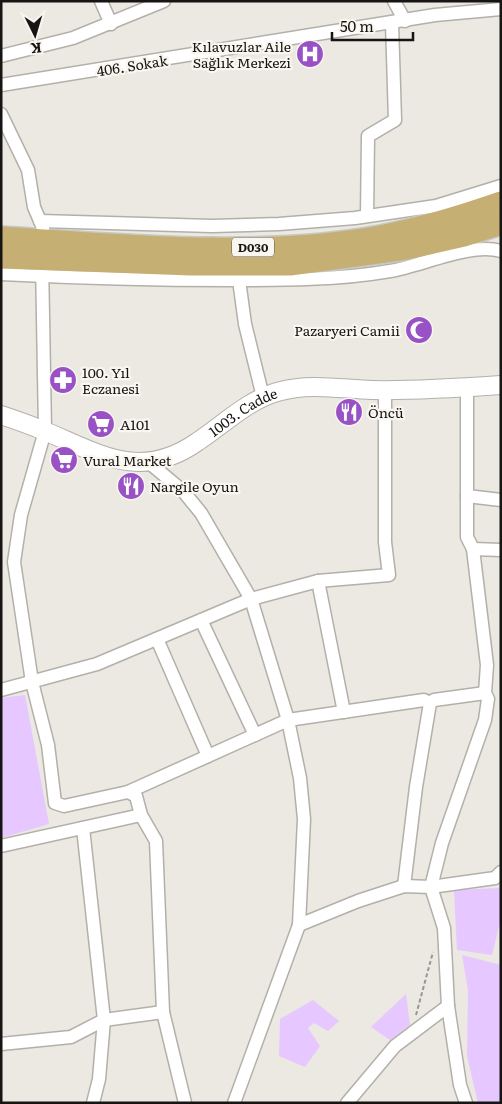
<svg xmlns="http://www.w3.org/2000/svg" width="502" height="1104" font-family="Literata,serif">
  <rect width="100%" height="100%" fill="#ebe9e2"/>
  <!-- green -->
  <g fill="#e6c7ff">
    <polygon points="25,695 49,824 1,838 1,698"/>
    <polygon points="501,888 501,918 492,955 457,950 454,890"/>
    <polygon points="462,955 501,965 501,1103 478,1103 467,1056 468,990"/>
    <polygon points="406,994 410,1025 390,1040 371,1027"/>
    <polygon points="313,1000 339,1021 328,1031 314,1023 308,1028 320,1046 305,1067 279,1056 280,1019"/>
  </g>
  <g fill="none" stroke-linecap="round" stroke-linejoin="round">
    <!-- minor casing -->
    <g stroke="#b3b0aa" stroke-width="15">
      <g id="minor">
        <polyline points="101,1 111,24"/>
        <polyline points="394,1 405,21"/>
        <polyline points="1,56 73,38 164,1"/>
        <polyline points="1,85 435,15 501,9"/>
        <polyline points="1,114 28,170 34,207 43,228"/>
        <polyline points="367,216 368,136 395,120 392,23"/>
        <polyline points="40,221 212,226 279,224 355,218 436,206 501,186"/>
        <polyline points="42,260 45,431 21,515 14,562 32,682 48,745 55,803 64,806 128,792 136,796 141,815 156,841 163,1012 185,1103"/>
        <path d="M1,274C78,278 155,280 232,280C285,280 338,280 390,271C422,266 470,242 501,251"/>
        <polyline points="239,280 245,324 263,397"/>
        <polyline points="147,461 183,491 201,513 251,599 288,720 300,778 304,819 299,925 234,1103"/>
        <polyline points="467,496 501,500"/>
        <polyline points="473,549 501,550"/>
        <polyline points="318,581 344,712"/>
        <polyline points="201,620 255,735"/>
        <polyline points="157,639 208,756"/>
        <polyline points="1,690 97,664 251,599 318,581 389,575 385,542 385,390"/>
        <polyline points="128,792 288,720 424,700 430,703 434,700 485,693"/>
        <polyline points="83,828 104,1020 99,1079 93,1103"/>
        <polyline points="1,846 141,815"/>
        <polyline points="404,886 416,787 430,703"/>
        <polyline points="299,925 358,901 404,886 431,887 495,878 501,872"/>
        <polyline points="1,1044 71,1037 104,1020 163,1012"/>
        <polyline points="347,1103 395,1046 448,1006"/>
        <polyline points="466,1103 460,1085 448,1006 444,928 431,887 442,843 485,720 488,699 485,693 487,665 473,549 467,537 467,387"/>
      </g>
    </g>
    <!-- secondary casing -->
    <g stroke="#b3b0aa" stroke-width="20">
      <g id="secondary">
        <path id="s1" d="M1,415C13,419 25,423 37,428C94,450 137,484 197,442C223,425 250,398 281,391C310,383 342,389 372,390C415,391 458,388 501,385"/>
      </g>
    </g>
    <!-- trunk casing -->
    <g stroke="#c7c7c6" stroke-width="24">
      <g id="trunk">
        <path d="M1,237C123,245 260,258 380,236C421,228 461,216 501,202"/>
        <polyline points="1,258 191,265 290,265 407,249 464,236 501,224"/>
      </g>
    </g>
    <!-- path -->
    <polyline stroke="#989691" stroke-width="2" stroke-dasharray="4 2.5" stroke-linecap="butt" points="416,1015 433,952"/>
    <!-- minor -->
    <use href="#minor" stroke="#fff" stroke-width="12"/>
    <!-- secondary -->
    <use href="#secondary" stroke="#fff" stroke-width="18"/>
    <!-- trunk -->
    <use href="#trunk" stroke="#c6af73" stroke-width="21"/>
  </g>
  <!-- icons -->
  <defs>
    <g id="hospital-disc" transform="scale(1.4375)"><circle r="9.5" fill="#9852c6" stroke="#f9f6ef"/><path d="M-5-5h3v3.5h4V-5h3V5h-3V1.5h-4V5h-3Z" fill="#fff"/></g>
    <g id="mosque-disc" transform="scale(1.4375)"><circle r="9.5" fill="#9852c6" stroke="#f9f6ef"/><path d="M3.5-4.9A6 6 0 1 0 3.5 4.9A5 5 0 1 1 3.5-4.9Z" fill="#fff"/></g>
    <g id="pharmacy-disc" transform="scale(1.4375)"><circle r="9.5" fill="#9852c6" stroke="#f9f6ef"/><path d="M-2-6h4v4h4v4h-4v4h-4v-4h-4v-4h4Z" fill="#fff"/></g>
    <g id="restaurant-disc" transform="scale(1.4375)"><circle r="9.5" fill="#9852c6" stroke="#f9f6ef"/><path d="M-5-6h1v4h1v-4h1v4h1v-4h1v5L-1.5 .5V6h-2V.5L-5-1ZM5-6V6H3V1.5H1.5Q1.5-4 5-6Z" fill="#fff"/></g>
    <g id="supermarket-disc" transform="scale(1.4375)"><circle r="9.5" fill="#9852c6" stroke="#f9f6ef"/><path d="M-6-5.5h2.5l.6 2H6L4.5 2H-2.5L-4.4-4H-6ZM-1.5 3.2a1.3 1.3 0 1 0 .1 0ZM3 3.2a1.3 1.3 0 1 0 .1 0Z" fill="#fff"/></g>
  </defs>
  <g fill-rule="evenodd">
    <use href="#hospital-disc" x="310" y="54"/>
    <use href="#mosque-disc" x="419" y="330"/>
    <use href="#pharmacy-disc" x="63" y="380"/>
    <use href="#restaurant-disc" x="349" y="412"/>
    <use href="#supermarket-disc" x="101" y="424"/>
    <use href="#supermarket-disc" x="64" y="460"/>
    <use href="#restaurant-disc" x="131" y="486"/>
  </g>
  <g text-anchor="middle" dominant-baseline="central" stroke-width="4.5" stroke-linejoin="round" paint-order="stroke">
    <!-- shield labels -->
    <rect fill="#f9f6ef" stroke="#5a5855" stroke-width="1" x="232" y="237.5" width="42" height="19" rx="4"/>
    <g font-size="12" font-weight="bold" fill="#161513">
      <text x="253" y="247">D030</text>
    </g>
    <!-- poi labels -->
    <g font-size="14" fill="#161513" stroke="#f9f6ef" text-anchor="start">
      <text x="291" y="46" text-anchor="end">Kılavuzlar Aile<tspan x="291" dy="16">Sağlık Merkezi</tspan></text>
      <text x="400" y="330" text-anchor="end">Pazaryeri Camii</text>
      <text x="82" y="372">100. Yıl<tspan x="82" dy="16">Eczanesi</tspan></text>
      <text x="368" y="412">Öncü</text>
      <text x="120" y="424">A101</text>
      <text x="83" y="460">Vural Market</text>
      <text x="150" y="486">Nargile Oyun</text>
    </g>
    <!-- street labels -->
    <g font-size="14" fill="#161513" stroke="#f9f6ef">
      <text transform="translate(132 65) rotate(-9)">406. Sokak</text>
      <text stroke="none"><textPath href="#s1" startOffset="264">1003. Cadde</textPath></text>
    </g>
  </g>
  <!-- border -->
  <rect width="502" height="1104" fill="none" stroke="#161513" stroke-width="5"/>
  <!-- north arrow -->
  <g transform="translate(35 35) rotate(175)" stroke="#f9f6ef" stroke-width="4" paint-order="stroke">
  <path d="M0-4L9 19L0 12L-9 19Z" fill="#161513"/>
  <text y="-8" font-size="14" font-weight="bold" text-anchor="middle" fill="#161513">K</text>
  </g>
  <!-- scale -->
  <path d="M332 32v8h81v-8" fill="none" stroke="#161513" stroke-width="2.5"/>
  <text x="340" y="32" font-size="15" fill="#161513" stroke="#f9f6ef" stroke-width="4" paint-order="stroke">50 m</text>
</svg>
